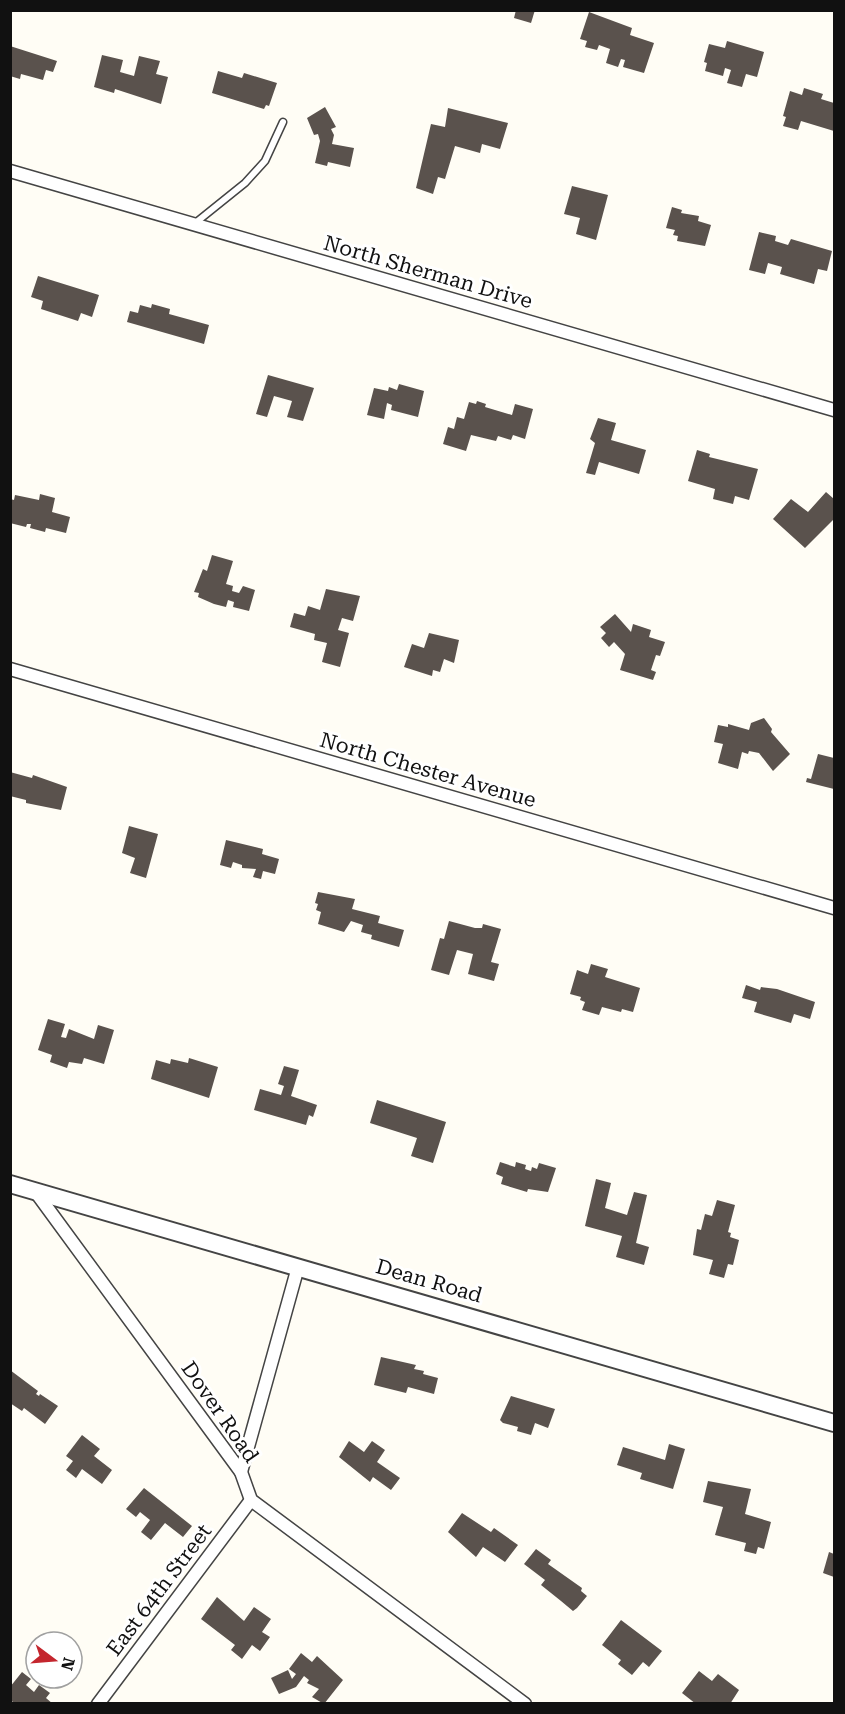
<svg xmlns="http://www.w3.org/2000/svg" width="845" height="1714" font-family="'Roboto Serif',serif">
  <rect width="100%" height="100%" fill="#fffdf5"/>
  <!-- building -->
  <g fill="#5a524d">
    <polygon points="516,10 535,10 531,23 514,18"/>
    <polygon points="589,12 632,28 630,35 654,43 644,73 623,67 625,60 621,59 618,67 606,63 610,49 599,45 597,50 585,47 587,41 580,39"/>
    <polygon points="727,41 764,52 757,77 746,74 742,87 727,83 731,70 725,68 723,76 705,71 707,63 704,62 709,44 725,48"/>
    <polygon points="10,46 57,61 53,72 46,70 43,80 21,74 20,79 10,76"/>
    <polygon points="102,55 123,60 120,72 134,76 139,56 160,61 156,74 168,77 161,104 115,89 114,93 94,87"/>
    <polygon points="218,71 242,78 244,73 277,83 269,106 266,105 264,109 212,93"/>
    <polygon points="804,88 823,94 821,99 834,103 834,131 801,121 798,130 783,126 786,117 783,116 790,91 802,95"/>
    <polygon points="325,107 336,127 331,129 334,135 332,144 354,148 350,167 328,162 327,166 315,163 320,141 318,134 314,135 307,118"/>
    <polygon points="448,108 508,123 500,149 482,144 480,153 455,146 445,179 438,177 433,194 416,188 431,124 445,127"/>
    <polygon points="572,186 608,195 596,240 576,234 580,218 564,214"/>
    <polygon points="672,207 682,210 681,213 699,216 698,221 711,225 705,246 677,241 678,236 673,235 675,230 666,228"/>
    <polygon points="759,232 776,236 775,241 788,245 791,239 832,251 827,271 818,269 814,284 780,274 782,267 768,263 765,274 749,270"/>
    <polygon points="38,276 99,295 92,317 81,313 78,321 41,309 43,301 31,297"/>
    <polygon points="152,304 170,309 169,314 209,325 204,344 127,322 130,311 138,313 140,305 151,308"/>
    <polygon points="268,375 314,388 303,421 287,417 292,401 274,396 267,417 256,414"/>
    <polygon points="399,384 424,391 418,417 391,410 392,405 387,403 384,419 367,415 374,388 388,391 389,387 397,390"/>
    <polygon points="477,401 486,404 485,407 512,415 515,404 533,409 525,439 513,435 511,440 498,436 496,441 471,435 466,451 443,444 448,427 454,429 457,417 464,419 469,402 476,404"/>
    <polygon points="598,418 616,423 611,440 646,450 639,474 599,462 595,475 586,473 595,443 590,439"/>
    <polygon points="697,450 710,454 709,457 758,469 749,500 735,496 733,504 713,499 715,489 688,481"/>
    <polygon points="826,492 834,499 834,519 805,548 773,519 791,499 808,512"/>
    <polygon points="40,494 55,498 52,512 70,517 66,533 46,528 45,532 30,528 31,524 27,524 26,527 10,523 10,499 14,500 15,495 39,500"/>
    <polygon points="212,555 233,561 226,584 233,586 232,591 239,593 243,586 255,590 249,611 233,607 234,602 228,600 226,607 214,604 198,597 199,593 194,592 203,569 207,571"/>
    <polygon points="326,589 360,596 353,621 342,618 338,630 349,633 340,667 322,662 327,643 314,640 315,634 290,627 294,613 305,616 308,606 320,610"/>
    <polygon points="615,614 631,632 633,624 651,630 649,637 665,642 660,656 656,655 651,670 656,672 653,680 620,670 625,654 614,642 609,647 601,638 606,633 600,627"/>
    <polygon points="429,633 459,640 454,663 444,659 440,672 433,670 432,676 404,667 412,644 424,648"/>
    <polygon points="764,718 772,729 771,732 790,754 773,771 759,753 749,751 748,754 742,752 738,769 718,763 723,744 714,742 718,725 728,727 728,724 749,730 751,723"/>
    <polygon points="818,754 834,758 834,789 806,782 807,778 811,779"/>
    <polygon points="10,772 32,778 33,775 67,787 61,810 26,803 26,800 10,796"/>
    <polygon points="129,826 158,834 146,878 130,873 135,858 122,853"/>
    <polygon points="226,840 263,849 262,854 279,859 275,874 263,871 261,879 253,877 256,869 242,868 242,865 233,862 231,868 220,865"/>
    <polygon points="318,892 355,899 352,909 380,916 378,923 404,930 399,947 371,939 372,935 361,932 363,925 351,921 344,932 318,924 321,912 316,910 318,904 315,903"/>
    <polygon points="449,921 475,928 482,928 483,924 501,929 491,962 499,964 494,981 468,974 473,954 457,950 449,975 431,970 440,938 444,939"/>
    <polygon points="591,964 608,969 605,977 640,988 633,1012 622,1009 621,1012 602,1007 599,1015 582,1010 585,1002 580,1000 581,997 570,994 577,970 588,974"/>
    <polygon points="746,985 760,990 761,987 777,989 815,1002 810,1019 794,1014 791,1023 754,1012 757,1002 742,998"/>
    <polygon points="48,1019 65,1024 61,1037 66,1038 69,1029 94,1039 98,1025 114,1030 104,1064 84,1058 82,1064 69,1062 67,1068 50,1062 52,1055 38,1050"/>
    <polygon points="189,1058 218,1067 209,1098 151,1079 156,1060 170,1064 171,1059 188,1063"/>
    <polygon points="284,1066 299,1070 291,1096 317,1105 313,1117 309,1115 306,1125 254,1110 260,1089 281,1095 284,1086 278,1084"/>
    <polygon points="377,1100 446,1122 433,1163 411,1156 417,1138 370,1123"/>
    <polygon points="500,1162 515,1167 516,1162 526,1165 525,1169 531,1171 532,1167 537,1169 539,1163 556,1168 548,1192 528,1189 527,1192 501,1184 503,1177 496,1174"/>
    <polygon points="596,1179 611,1183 605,1208 627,1215 634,1192 647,1195 636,1243 649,1247 644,1265 616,1257 622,1236 585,1226"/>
    <polygon points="717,1200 735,1205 728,1232 731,1233 730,1237 739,1240 733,1265 728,1264 724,1278 709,1274 713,1260 693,1255 697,1229 701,1230 705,1214 712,1216"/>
    <polygon points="381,1357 416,1365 414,1369 424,1371 423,1374 438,1378 434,1394 408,1387 406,1393 374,1385"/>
    <polygon points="10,1370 38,1391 36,1394 39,1396 40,1394 58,1406 45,1424 24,1408 22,1411 10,1403"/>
    <polygon points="511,1396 555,1409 548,1428 535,1423 531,1435 517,1431 518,1427 503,1423 500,1420"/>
    <polygon points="82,1435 100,1449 94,1456 112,1470 102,1484 82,1469 76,1478 66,1470 73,1461 66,1456"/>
    <polygon points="349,1441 364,1452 372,1441 385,1450 377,1462 400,1478 391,1490 373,1477 370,1482 339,1457"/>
    <polygon points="669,1444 685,1449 673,1489 640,1479 642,1473 617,1465 623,1447 665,1460"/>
    <polygon points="708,1481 751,1489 745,1514 771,1522 764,1549 758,1547 756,1554 744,1551 746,1543 715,1535 723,1507 703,1502"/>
    <polygon points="144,1488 192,1526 183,1537 165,1523 151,1540 141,1532 150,1520 140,1512 136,1517 126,1509"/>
    <polygon points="462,1513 491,1532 494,1528 518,1545 505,1562 483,1547 476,1557 448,1532"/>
    <polygon points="536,1549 551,1560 548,1564 582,1588 581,1591 587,1596 577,1608 573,1611 561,1601 541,1585 545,1580 524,1564"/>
    <polygon points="829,1552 834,1554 834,1577 823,1573"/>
    <polygon points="217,1597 244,1621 254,1607 271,1619 262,1632 270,1637 260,1651 252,1645 242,1659 231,1650 235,1645 201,1619"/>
    <polygon points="621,1620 662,1651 649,1667 643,1662 632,1675 618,1664 621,1660 602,1645"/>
    <polygon points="301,1653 312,1662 317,1656 343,1680 324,1704 312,1697 319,1689 307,1683 309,1680 304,1676 296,1687 279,1694 271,1678 288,1670 292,1679 296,1674 289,1669"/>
    <polygon points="699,1671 712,1681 718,1674 739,1690 730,1704 696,1704 682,1693"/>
    <polygon points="22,1672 31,1679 26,1685 34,1692 39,1685 50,1693 46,1698 53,1704 14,1704 10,1698 10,1687"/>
  </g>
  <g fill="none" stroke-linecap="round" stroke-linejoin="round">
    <!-- service casing -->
    <g stroke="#444" stroke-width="9">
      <polyline id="service" points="194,224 245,183 265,161 283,122"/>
    </g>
    <!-- minor casing -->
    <g stroke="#444" stroke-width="15">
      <g id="minor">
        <polyline points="10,171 834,410"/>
        <polyline points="10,669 834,908"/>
        <polyline points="35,1191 241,1472 251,1500 525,1704"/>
        <polyline points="241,1472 298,1267"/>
        <polyline points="98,1704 251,1500"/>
      </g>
    </g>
    <!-- tertiary casing -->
    <g stroke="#444" stroke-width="20">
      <polyline id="tertiary" points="10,1184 834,1423"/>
    </g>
    <!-- service -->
    <use href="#service" stroke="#fff" stroke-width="6"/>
    <!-- minor -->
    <use href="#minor" stroke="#fff" stroke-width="12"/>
    <!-- tertiary -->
    <use href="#tertiary" stroke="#fff" stroke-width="16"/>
  </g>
  <g text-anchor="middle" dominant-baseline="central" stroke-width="6" stroke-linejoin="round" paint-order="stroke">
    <!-- street labels -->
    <g font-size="21" fill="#111" stroke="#fff">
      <text transform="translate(428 272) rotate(16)">North Sherman Drive</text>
      <text transform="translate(428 770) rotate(16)">North Chester Avenue</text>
      <text transform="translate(429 1281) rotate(16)">Dean Road</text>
      <text transform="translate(220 1412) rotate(55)">Dover Road</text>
      <text transform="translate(159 1590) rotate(-53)">East 64th Street</text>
    </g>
  </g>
  <!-- border -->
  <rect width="845" height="1714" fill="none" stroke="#111111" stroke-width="24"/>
  <!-- north arrow -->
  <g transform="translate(54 1660) rotate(106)"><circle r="28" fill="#ffffff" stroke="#a0a0a0" stroke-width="1.5"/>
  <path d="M0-4.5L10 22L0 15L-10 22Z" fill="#c4262e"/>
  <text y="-9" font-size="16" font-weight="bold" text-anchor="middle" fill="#111111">N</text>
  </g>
</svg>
